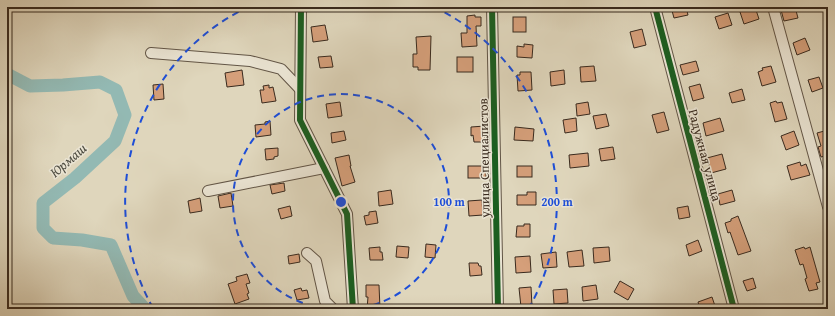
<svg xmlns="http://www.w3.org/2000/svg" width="835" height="316" font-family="'Gentium Book Plus',serif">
  <rect width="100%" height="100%" fill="#dfd6bc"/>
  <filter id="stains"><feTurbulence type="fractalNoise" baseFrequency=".005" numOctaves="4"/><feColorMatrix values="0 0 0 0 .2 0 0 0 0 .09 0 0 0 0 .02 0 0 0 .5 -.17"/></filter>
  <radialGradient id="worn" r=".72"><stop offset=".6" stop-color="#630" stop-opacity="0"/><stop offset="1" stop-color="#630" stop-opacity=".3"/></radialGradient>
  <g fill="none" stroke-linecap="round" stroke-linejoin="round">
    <!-- river -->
    <polyline stroke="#93b9b3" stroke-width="13" points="7,74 30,86 63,85 100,82 116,90 125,115 115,141 75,178 43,203 43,228 53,238 82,240 111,245 133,296 145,309"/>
  </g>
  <!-- building -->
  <g fill="#d59f7a" stroke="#392a1e">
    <polygon points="671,7 686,7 688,15 674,18"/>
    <polygon points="755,7 759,19 744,24 740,12"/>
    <polygon points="793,7 795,7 798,18 784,21 781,10"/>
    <polygon points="728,13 732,25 719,29 715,17"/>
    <polygon points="475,15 475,17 481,17 481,26 476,26 477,46 462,47 461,33 467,33 467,16"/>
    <rect x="513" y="17" width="13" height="15"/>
    <polygon points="325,25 328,40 313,42 311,27"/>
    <polygon points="642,29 646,45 634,48 630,32"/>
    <polygon points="431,36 430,70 418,70 418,67 413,67 413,54 417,54 416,37"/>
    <polygon points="805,38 810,50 797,55 793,43"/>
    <polygon points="524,44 533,45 532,58 517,57 517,46 524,47"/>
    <polygon points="331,56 333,67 320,68 318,57"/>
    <rect x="457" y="57" width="16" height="15"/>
    <polygon points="696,61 699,71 683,75 680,65"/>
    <polygon points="594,66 596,81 581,82 580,67"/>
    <polygon points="771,66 776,82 762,86 758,72 763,70 762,68"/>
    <polygon points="242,70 244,85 227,87 225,73"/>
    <polygon points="564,70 565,84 551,86 550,72"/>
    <polygon points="520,72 531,72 532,90 518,91 517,75 520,75"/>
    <polygon points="819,77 823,88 812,92 808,80"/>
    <polygon points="163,84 164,99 154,100 153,85"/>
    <polygon points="700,84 704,98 693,101 689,87"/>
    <polygon points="269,85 269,88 273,87 276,101 262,103 260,90 264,90 263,86"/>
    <polygon points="742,89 745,100 732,103 729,93"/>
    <polygon points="776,101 777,103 782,102 787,119 775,122 770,103"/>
    <polygon points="340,102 342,116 328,118 326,104"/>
    <polygon points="588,102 590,114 577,116 576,104"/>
    <polygon points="664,112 669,130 657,133 652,115"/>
    <polygon points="606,114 609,126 596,129 593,116"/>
    <polygon points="576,118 577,131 565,133 563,120"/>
    <polygon points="720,118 724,131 706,136 703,123"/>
    <polygon points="270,121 271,135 256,137 255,125 265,124 265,122"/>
    <polygon points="485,126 485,142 474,142 473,135 471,136 471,127"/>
    <polygon points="515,127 534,129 533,141 514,140"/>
    <polygon points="828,130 828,155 821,157 818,147 821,146 817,133"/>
    <polygon points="344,131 346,140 332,143 331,133"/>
    <polygon points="794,131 799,145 786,150 781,136"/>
    <polygon points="613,147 615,159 601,161 599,149"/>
    <polygon points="278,148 278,156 274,157 274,159 266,160 265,149"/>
    <polygon points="588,153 589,166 570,168 569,155"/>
    <polygon points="722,154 726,169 711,173 707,158"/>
    <polygon points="349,155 351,166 350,166 355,182 342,186 335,158"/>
    <polygon points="800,162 801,166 806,164 810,175 791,180 787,166"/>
    <rect x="468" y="166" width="18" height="12"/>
    <rect x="517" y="166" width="15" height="11"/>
    <polygon points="284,183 285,191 272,194 270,185"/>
    <polygon points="391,190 393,204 379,206 378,192"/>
    <polygon points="732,190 735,201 720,205 718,194"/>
    <polygon points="527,192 536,192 536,205 517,205 517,195 527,195"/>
    <polygon points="231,193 233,206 220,208 218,196"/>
    <polygon points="200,198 202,211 190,213 188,201"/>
    <polygon points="482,200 483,215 469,216 468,201"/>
    <polygon points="290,206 292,216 281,219 278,209"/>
    <polygon points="688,206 690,217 679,219 677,208"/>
    <polygon points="376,211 378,223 366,225 364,216 369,215 369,212"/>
    <polygon points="738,216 751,251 738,255 730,232 728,233 725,223 731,221 731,219"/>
    <polygon points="524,224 530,224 530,237 516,237 517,226 524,226"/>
    <polygon points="698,240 702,251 689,256 686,245"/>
    <polygon points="426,244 436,245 435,258 425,257"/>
    <polygon points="397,246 409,247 408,258 396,257"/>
    <polygon points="380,247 380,252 382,252 383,260 370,260 369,248"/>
    <polygon points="609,247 610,261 594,263 593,248"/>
    <polygon points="804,247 805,249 810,247 820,282 816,283 818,289 809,291 805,279 807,278 803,264 800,265 795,250"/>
    <polygon points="582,250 584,266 569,267 567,252"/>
    <polygon points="556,252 557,267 543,268 541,254"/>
    <polygon points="299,254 300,262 289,264 288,256"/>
    <polygon points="530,256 531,272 516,273 515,257"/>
    <polygon points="469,263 478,263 479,266 481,266 482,275 470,276"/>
    <polygon points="247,274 250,283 246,284 249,293 247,294 249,299 235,304 228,284 237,281 236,277"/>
    <polygon points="753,278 756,288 747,291 743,281"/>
    <polygon points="620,281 634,289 628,300 614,292"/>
    <polygon points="366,285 379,285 380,309 367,309 368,297 366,297"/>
    <polygon points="596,285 598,299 583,301 582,287"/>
    <polygon points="531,287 532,306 521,307 519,288"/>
    <polygon points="301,288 302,291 307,290 309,298 297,300 294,290"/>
    <polygon points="567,289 568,303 554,304 553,290"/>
    <polygon points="712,297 715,306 707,309 700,309 698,302"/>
  </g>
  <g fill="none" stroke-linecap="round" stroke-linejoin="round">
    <!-- minor casing -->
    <g stroke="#625546" stroke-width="12">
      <g id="minor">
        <polyline points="301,7 300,120 347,214 353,309"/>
        <polyline points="492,7 498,309"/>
        <polyline points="655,7 734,309"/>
        <polyline points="773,7 828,207"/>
        <polyline points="151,53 250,61 281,69 300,89"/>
        <polyline points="208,191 324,168"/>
        <polyline points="307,253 316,261 325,301 333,309"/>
      </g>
    </g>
    <!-- minor -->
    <use href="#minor" stroke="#eae4d3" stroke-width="10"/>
    <!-- cycleway casing -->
    <g stroke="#eae4d3" stroke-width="8">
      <g id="cycleway">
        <polyline points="301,7 300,120 347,214 353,309"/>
        <polyline points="492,7 498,309"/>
        <polyline points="655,7 734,309"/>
      </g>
    </g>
    <!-- cycleway -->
    <use href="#cycleway" stroke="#1b5e20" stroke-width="6"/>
  </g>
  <!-- distance rings -->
  <g fill="none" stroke="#1d4ed8" stroke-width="2" stroke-dasharray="7 5">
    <path d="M326 309A108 108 0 1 1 356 309"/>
    <path d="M153 308A216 216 0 0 1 248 7M434 7A216 216 0 0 1 529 308"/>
  </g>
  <g text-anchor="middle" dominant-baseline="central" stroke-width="3" stroke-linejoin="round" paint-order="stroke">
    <!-- street labels -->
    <g font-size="13" fill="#392a1e" stroke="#eae4d3">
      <text transform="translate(705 155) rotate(75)">Радужная улица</text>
      <text transform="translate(484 158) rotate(-91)">улица Специалистов</text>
    </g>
    <!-- water labels -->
    <g font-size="14" font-style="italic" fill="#504e43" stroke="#eae4d3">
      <text transform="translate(68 160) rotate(-41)">Юрмаш</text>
    </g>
  </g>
  <circle cx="341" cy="202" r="6" fill="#1d4ed8" stroke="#eae4d3" stroke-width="2"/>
  <g font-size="12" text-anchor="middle" font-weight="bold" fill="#1d4ed8" stroke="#eae4d3" stroke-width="3" stroke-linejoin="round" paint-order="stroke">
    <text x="449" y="206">100 m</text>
    <text x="557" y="206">200 m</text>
  </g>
  <!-- margin -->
  <rect width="835" height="316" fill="none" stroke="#dfd6bc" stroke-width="24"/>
  <rect x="8" y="8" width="819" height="300" fill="none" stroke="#392a1e" stroke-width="2"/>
  <rect x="12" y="12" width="811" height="292" fill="none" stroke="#392a1e"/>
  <rect width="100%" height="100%" filter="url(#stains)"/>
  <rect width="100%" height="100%" fill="url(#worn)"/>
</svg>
